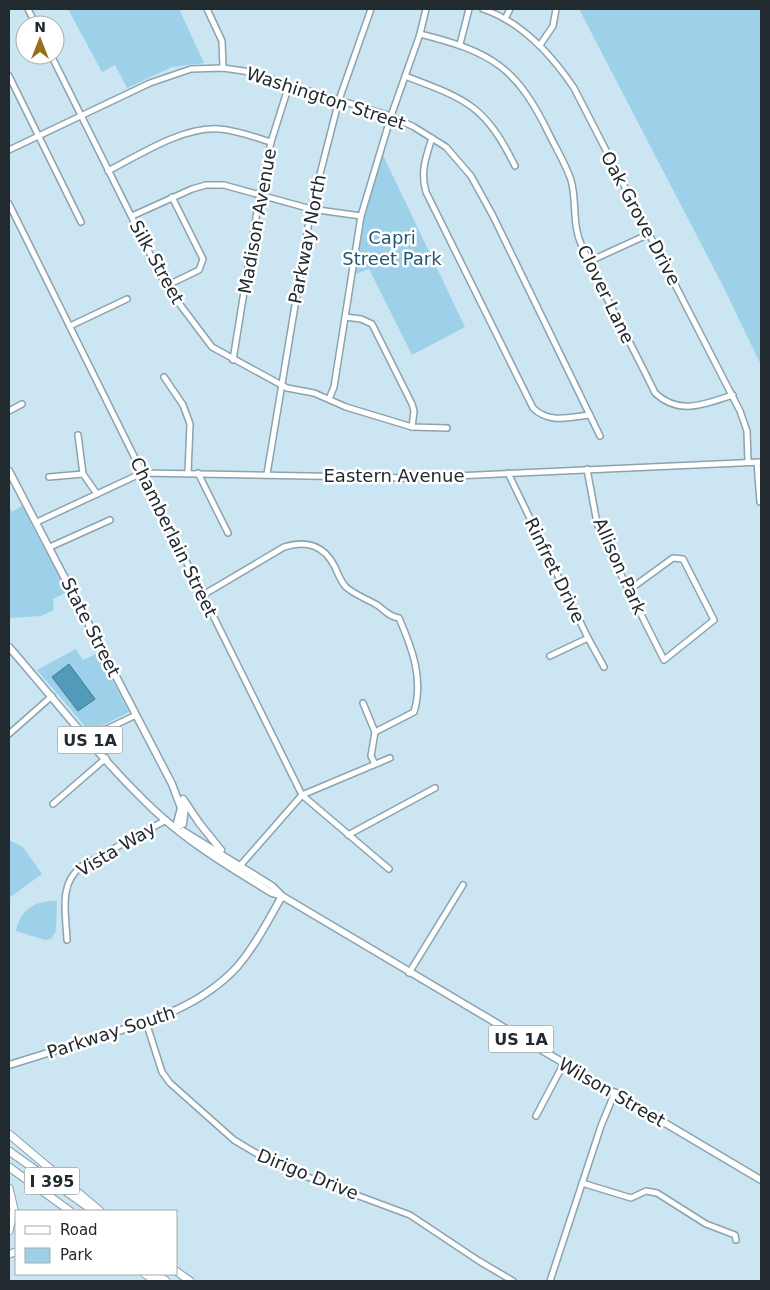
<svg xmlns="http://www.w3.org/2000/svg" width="770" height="1290" font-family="'DejaVu Sans',sans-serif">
  <rect width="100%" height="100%" fill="#cbe5f2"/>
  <!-- green -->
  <g fill="#9dd1ea">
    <polygon points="68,9 179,9 204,63 172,67 127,88 115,65 102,72"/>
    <polygon points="579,9 761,9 761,365 723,286"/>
    <polygon points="382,153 465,327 412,355 369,269 356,274 365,216"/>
    <polygon points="9,506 12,512 22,506 67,592 53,599 54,610 41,616 9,618"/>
    <polygon points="76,649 83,660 98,653 129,712 90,732 37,670"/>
    <polygon points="9,840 23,847 42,874 9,898"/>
    <path d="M57,901L56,931L51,939L45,940L16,931C21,908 35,901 57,901Z"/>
  </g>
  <!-- water -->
  <polygon fill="#519aba" stroke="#427890" points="69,664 95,699 78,711 52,677"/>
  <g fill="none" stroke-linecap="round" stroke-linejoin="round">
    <!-- minor casing -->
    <g stroke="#8aa3af" stroke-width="8">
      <g id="minor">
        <polyline points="28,9 36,25"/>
        <polyline points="207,9 222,41 223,68"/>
        <path d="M483,9C522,22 551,54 574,88L740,411L747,431L748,462"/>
        <polyline points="505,19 510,9"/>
        <path d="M420,34C492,52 517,67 550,136C557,150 566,165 571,180C577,201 572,224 581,244C603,294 631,343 655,393C680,416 704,404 733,395"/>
        <polyline points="460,44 469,9"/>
        <polyline points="540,45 553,26 556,9"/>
        <polyline points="51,55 166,286 212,347 287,388 314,393 346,407 412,427 447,428"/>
        <polyline points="9,76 81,222"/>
        <path d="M405,76C466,99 485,105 515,166"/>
        <path d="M432,138C426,157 420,172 426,192L533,408C549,424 569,417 590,415"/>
        <polyline points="9,150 150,83 191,69 223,68 244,71 391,116 414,127 446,147 471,176 493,216 600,436"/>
        <path d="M108,171C139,155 184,126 219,129C236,130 254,137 271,142"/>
        <polyline points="9,204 302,795 389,869"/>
        <polyline points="132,216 192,189 206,185 224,185 311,209 361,216"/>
        <polyline points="590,261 649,234"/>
        <polyline points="166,286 199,270 203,259 172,197"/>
        <polyline points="345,317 361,319 372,324 412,404 414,411 412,427"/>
        <polyline points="70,326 127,299"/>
        <polyline points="233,360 260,193 271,142 289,85"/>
        <polyline points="164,377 183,405 190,424 188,473"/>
        <polyline points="329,399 334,387 361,216 391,116 420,34 426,9"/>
        <polyline points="9,411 22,404"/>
        <polyline points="78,435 83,474 97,494"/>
        <polyline points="757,462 760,502"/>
        <polyline points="587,469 597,523 604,541 664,660 714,620 683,559 673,558 629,590"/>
        <polyline points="198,473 228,533"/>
        <polyline points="508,473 588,638 604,667"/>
        <polyline points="267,474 311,209 339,100 371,9"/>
        <polyline points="49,477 83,474"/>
        <polyline points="37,522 142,473 412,478 761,462"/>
        <polyline points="50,547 110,520"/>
        <path d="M203,595L284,547C307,540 324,545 335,567C338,574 341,582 346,587C355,595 367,599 377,605C386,611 388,616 399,618C412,648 424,679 414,712L375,732"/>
        <polyline points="550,656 588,638"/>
        <polyline points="363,703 375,732"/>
        <polyline points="9,734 52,696"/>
        <polyline points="88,738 136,715"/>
        <polyline points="375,764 371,756 375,732"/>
        <polyline points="53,804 106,758"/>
        <polyline points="348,835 435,788"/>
        <polyline points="239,867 302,795 390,758"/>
        <path d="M67,940C66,914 58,883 82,866L166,820"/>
        <polyline points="409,973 463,885"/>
        <polyline points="146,1022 162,1072 170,1083 234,1140 261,1156 297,1173 410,1215 479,1261 513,1281"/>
        <polyline points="536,1116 564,1063"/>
        <polyline points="582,1183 631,1198 646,1191 657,1193 706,1224 735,1235 736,1240"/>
        <polyline points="550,1281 601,1126 615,1092"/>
      </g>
    </g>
    <!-- major casing -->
    <g stroke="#8aa3af" stroke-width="9">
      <g id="major">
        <polyline points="9,471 172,784 181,808 176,827"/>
        <path d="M9,647C56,701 101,760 154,810C189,843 231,868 272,893L282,896L761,1180"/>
        <polyline points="183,799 200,824 221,850"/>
        <polyline points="176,827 183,824 185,806"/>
        <polyline points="183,831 272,886 281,895"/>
        <path d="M9,1065C38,1056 67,1047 96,1038C148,1022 199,1008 237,967C255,946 268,921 282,896"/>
      </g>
    </g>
    <!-- highway casing -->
    <g stroke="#8aa3af" stroke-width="9">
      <g id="highway">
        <polyline points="9,1134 100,1211"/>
        <polyline points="9,1151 92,1210"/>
        <polyline points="9,1167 70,1211"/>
        <polyline points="9,1188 14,1209 9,1231"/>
        <polyline points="9,1254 16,1252"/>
        <polyline points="176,1271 190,1281"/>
        <polyline points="145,1274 156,1281"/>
        <polyline points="155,1274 166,1281"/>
      </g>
    </g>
    <!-- minor -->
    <use href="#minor" stroke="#fff" stroke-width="5"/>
    <!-- major -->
    <use href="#major" stroke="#fff" stroke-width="6"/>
    <!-- highway -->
    <use href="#highway" stroke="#fff" stroke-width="7"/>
  </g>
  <g text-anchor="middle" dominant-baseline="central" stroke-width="5" stroke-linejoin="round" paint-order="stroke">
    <!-- shield labels -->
    <g fill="#fff" stroke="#636a6d" stroke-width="1">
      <rect x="57.5" y="726.5" width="65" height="27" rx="4"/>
      <rect x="488.5" y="1025.5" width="65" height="27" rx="4"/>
      <rect x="24.5" y="1167.5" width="55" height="27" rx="4"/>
    </g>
    <g font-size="16" font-weight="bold" fill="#202a2f">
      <text x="90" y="740">US 1A</text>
      <text x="521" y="1039">US 1A</text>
      <text x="52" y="1181">I 395</text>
    </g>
    <!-- street labels -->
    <g font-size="18" fill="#202a2f" stroke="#fff">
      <text transform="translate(326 98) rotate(18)">Washington Street</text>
      <text transform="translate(641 218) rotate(62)">Oak Grove Drive</text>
      <text transform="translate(257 221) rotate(-80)">Madison Avenue</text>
      <text transform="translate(307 239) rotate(-79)">Parkway North</text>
      <text transform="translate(157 262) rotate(61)">Silk Street</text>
      <text transform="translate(606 294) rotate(64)">Clover Lane</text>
      <text x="394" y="475">Eastern Avenue</text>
      <text transform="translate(174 537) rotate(64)">Chamberlain Street</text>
      <text transform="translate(620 566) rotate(66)">Allison Park</text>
      <text transform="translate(555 570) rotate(64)">Rinfret Drive</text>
      <text transform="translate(91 627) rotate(63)">State Street</text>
      <text transform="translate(116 849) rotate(-31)">Vista Way</text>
      <text transform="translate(111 1032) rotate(-18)">Parkway South</text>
      <text transform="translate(612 1092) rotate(30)">Wilson Street</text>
      <text transform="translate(308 1174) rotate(22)">Dirigo Drive</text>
    </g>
    <!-- park labels -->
    <g font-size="18" fill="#1f5971" stroke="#fff">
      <text x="392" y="237">Capri<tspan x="392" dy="21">Street Park</tspan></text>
    </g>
  </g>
  <!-- border -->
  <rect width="770" height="1290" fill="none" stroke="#202a2f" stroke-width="20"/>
  <!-- legend -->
  <rect x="15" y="1210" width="162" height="65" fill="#ffffff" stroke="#a6aaac"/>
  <rect x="25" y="1226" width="25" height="8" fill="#ffffff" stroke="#a6aaac"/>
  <text x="60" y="1235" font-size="15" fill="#202a2f">Road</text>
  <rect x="25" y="1248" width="25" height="15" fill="#9dd1ea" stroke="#a6aaac"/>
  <text x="60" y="1260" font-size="15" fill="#202a2f">Park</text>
  <!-- north arrow -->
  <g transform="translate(40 40)"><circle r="24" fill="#ffffff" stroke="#a6aaac"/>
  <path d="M0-4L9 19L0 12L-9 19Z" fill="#996f1d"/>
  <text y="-8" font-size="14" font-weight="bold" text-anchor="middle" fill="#202a2f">N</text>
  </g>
</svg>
